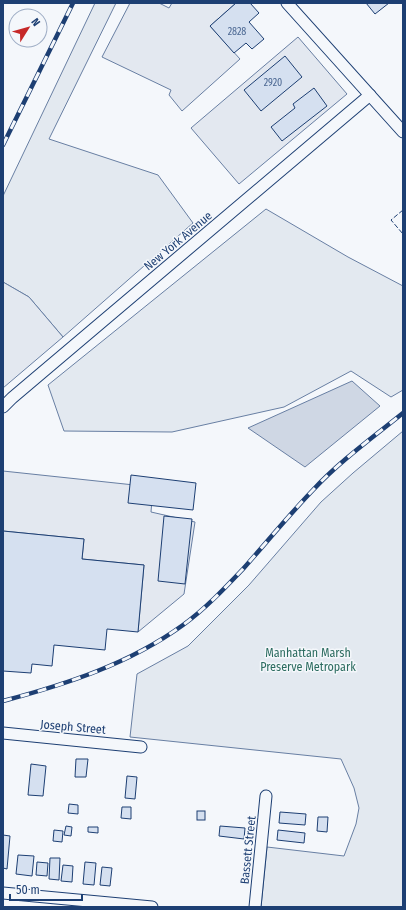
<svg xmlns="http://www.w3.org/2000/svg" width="406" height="910" font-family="'Fira Sans Condensed',sans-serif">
  <rect width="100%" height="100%" fill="#f4f7fb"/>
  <!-- green -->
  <g fill="#e3e9f0" stroke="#687fa3">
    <polygon points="95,3 116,3 49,139 158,175 193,223 63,337 29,297 3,282 3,196"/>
    <polygon points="266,209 348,257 403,286 403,390 391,397 351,371 284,407 172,432 64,431 48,385"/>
    <polygon points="403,431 403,907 261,907 267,847 344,856 356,824 359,808 354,788 341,759 130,737 137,674 188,646 249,585 321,502 353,473"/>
  </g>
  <!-- parking -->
  <g fill="#e3e8f0" stroke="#687fa3">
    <polygon points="130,3 159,3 169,8 172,3 236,3 210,26 240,59 182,111 169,95 171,90 102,57"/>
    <polygon points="298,37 347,94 239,184 191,128"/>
    <polygon points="3,282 29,297 63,337 3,388"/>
    <polygon points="3,471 153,487 151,512 195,522 184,594 138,632 144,565 82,559 84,539 3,531"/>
  </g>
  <!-- water -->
  <polygon fill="#cfd7e4" stroke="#687fa3" points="352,381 380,406 305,467 248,428"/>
  <!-- building -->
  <g fill="#d5e0f0" stroke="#1d3f73">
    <polygon points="236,3 250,3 259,13 249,22 264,39 252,49 246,43 234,53 210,26"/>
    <polygon points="366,3 389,3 375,14"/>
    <polygon points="285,56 302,77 261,111 244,90"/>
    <polygon points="314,88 327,106 282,141 271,127 295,108 293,104"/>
    <polygon points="131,475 196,483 193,510 128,503"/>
    <polygon points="164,516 192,519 185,584 158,581"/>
    <polygon points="3,531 84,539 82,559 144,565 138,632 107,629 105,650 54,645 52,666 32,664 31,673 3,671"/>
    <polygon points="76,759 88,759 86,777 75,777"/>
    <polygon points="31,764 46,766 43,796 28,795"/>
    <polygon points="127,776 137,777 135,799 125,798"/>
    <polygon points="69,804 78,805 78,814 68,813"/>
    <polygon points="122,807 131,807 131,819 121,818"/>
    <rect x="197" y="811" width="8" height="9"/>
    <polygon points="280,812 306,814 305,825 279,823"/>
    <polygon points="318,817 328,817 327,832 317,831"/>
    <polygon points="66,826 72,827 71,836 64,835"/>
    <polygon points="220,826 245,828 244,839 219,836"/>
    <polygon points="88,827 98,827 98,833 88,832"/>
    <polygon points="54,830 63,831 62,842 53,841"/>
    <polygon points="278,830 305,833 304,843 277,840"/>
    <polygon points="3,835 10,836 7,869 3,868"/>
    <polygon points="18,855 34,856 32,876 16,874"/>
    <polygon points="50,858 60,858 59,880 49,879"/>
    <polygon points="37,862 48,863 47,876 36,875"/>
    <polygon points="85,862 96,863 94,885 83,884"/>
    <polygon points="63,865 73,866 72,882 61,881"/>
    <polygon points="102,867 112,868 110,886 100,885"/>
  </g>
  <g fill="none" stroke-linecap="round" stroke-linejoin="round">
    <!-- minor casing -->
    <g stroke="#1d3f73" stroke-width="13">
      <g id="minor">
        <polyline points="287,3 403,132"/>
        <polyline points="3,407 12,398 370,95"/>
        <polyline points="3,733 141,747"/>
        <polyline points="3,893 152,907"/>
        <polyline points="255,907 266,796"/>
      </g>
    </g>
    <!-- minor -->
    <use href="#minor" stroke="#f4f7fb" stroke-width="11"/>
    <!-- rail casing -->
    <g stroke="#1d3f73" stroke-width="4.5">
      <g id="rail">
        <polyline points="3,145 73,3"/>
        <path d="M3,701C67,684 129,664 183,625C205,609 224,589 243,569C266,543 289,515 313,490C340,461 372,438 403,413"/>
      </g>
    </g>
    <!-- rail -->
    <use href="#rail" stroke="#f4f7fb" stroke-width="3" stroke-dasharray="9" stroke-linecap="butt"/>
    <!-- fence -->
    <polyline stroke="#1d3f73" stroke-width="1" stroke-dasharray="5 2" stroke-linecap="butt" points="403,210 391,220 403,234"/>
  </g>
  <g text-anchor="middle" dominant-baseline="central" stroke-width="3" stroke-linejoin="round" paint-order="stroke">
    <!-- number labels -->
    <g font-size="10" fill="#4b6792">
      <text x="237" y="32">2828</text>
      <text x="273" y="83">2920</text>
    </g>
    <!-- street labels -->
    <g font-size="12" fill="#1d3f73" stroke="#f4f7fb">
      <text transform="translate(178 241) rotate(-40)">New York Avenue</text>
      <text transform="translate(73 727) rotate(5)">Joseph Street</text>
      <text transform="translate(248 850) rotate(-84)">Bassett Street</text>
    </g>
    <!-- park labels -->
    <g font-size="12" fill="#2c6c60" stroke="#f4f7fb">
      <text x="308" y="653">Manhattan Marsh<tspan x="308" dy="14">Preserve Metropark</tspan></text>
    </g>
  </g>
  <!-- border -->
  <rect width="406" height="910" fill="none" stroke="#1d3f73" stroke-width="8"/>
  <!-- north arrow -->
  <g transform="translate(28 28) rotate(53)"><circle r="19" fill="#f4f7fb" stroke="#9eadc5"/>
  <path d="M0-3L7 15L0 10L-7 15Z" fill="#c62828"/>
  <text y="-6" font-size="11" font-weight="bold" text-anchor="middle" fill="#1d3f73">N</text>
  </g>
  <!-- scale -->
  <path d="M10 894v6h72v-6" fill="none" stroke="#1d3f73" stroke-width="2"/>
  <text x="16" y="894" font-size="12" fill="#1d3f73" stroke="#f4f7fb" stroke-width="3" paint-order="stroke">50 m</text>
</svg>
